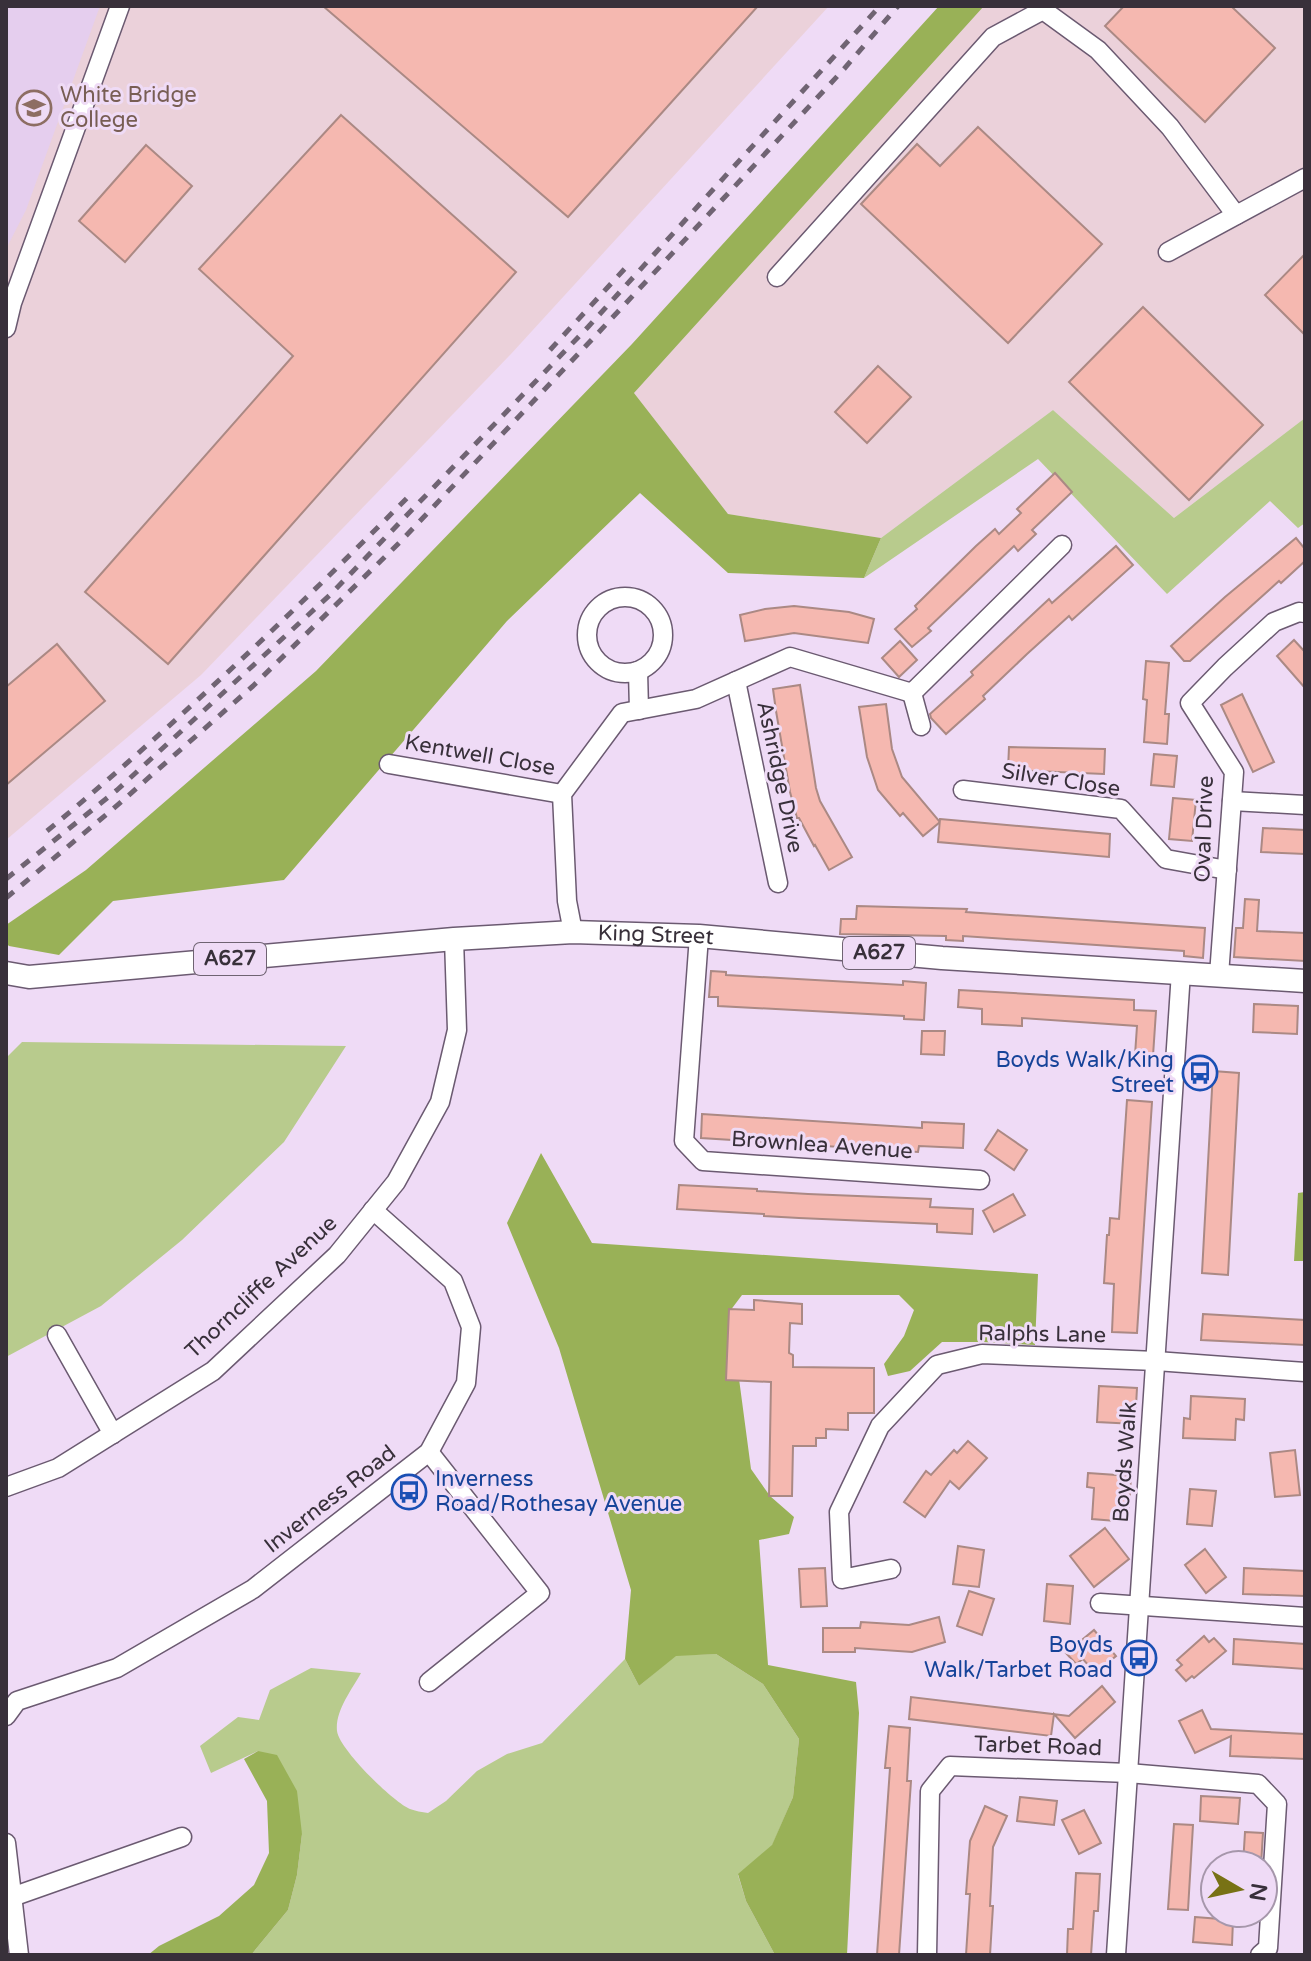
<svg xmlns="http://www.w3.org/2000/svg" width="1311" height="1961" font-family="'Varela Round',sans-serif">
  <rect width="100%" height="100%" fill="#efdbf6"/>
  <!-- industrial -->
  <g fill="#ebd1da">
    <polygon points="6,6 829,6 511,354 201,675 6,840"/>
    <polygon points="984,6 1305,6 1305,418 1174,518 1053,410 881,538 728,514 634,393"/>
  </g>
  <!-- built -->
  <polygon fill="#e5ceee" points="6,6 100,6 26,210 6,249"/>
  <!-- green -->
  <g fill="#b8cb8d">
    <polygon points="1053,410 1174,518 1305,418 1305,523 1298,528 1270,501 1167,594 1038,459 864,578 881,538"/>
    <polygon points="22,1042 346,1046 284,1142 182,1240 101,1306 6,1357 6,1166 8,1157 6,1152 6,1058"/>
    <path d="M716,1654L763,1684L799,1739L793,1797L772,1846L738,1875L746,1901L775,1955H251L288,1910L297,1875L302,1834L258,1751L211,1773L200,1746L238,1717L259,1720L270,1690L311,1668L361,1673C351,1691 335,1711 337,1731C339,1749 393,1802 410,1809C415,1811 422,1812 428,1813L446,1801L477,1771L507,1754L542,1743L625,1659L639,1686L676,1655Z"/>
  </g>
  <!-- forest -->
  <g fill="#99b157">
    <polygon points="939,6 984,6 634,393 728,514 881,538 864,578 728,573 640,493 507,621 284,880 113,901 59,955 9,946 6,943 6,925 86,870 316,671 632,344"/>
    <polygon points="541,1153 592,1243 1038,1274 1035,1345 983,1342 942,1342 910,1371 888,1376 884,1364 904,1336 914,1310 899,1295 742,1295 730,1311 751,1469 770,1496 794,1517 789,1534 759,1540 768,1665 856,1682 859,1713 847,1955 775,1955 746,1901 738,1874 772,1845 793,1797 799,1739 763,1684 716,1654 676,1656 639,1686 625,1659 631,1590 559,1348 507,1223"/>
    <polygon points="1305,1192 1305,1261 1294,1261 1298,1193"/>
    <polygon points="258,1751 277,1755 297,1791 302,1834 297,1875 288,1910 251,1955 148,1955 159,1946 219,1916 254,1885 269,1853 267,1801 244,1759"/>
  </g>
  <!-- building -->
  <g fill="#f5b8b0" stroke="#ab8984" stroke-width="2">
    <polygon points="323,6 758,6 568,217"/>
    <polygon points="1124,6 1231,6 1275,48 1205,122 1105,26"/>
    <polygon points="341,115 516,272 168,664 85,592 293,356 199,269"/>
    <polygon points="978,127 1102,244 1008,343 861,204 917,144 940,166"/>
    <polygon points="146,145 192,186 125,262 79,221"/>
    <polygon points="1305,254 1305,335 1265,295"/>
    <polygon points="1143,307 1263,425 1189,500 1069,382"/>
    <polygon points="878,366 911,397 867,443 835,412"/>
    <polygon points="1055,473 1072,492 1032,530 1036,534 1018,551 1014,546 928,628 931,631 912,647 895,629 917,609 915,606 976,546 995,529 999,534 1021,513 1017,509"/>
    <polygon points="1296,538 1305,549 1305,561 1281,583 1279,581 1190,661 1184,661 1171,646 1225,597"/>
    <polygon points="1116,546 1133,565 1072,620 1069,616 1027,654 983,696 985,699 946,734 931,718 930,714 973,675 971,672 1049,599 1052,603"/>
    <polygon points="794,606 849,612 874,619 868,643 794,633 745,641 740,615 765,609"/>
    <polygon points="1294,640 1305,652 1305,688 1277,656"/>
    <polygon points="900,641 917,660 899,677 882,658"/>
    <polygon points="57,644 105,701 6,785 6,687"/>
    <polygon points="1146,661 1169,663 1165,714 1169,714 1167,744 1144,742 1147,700 1143,699"/>
    <polygon points="800,685 816,788 820,801 852,857 829,870 815,845 814,846 799,818 797,818 790,792 776,711 773,689"/>
    <polygon points="1242,694 1274,762 1253,772 1221,705"/>
    <polygon points="886,704 892,749 902,777 940,822 923,836 903,813 900,816 878,790 867,757 859,707"/>
    <polygon points="1009,747 1105,749 1104,774 1008,770"/>
    <polygon points="1154,754 1177,756 1174,787 1151,785"/>
    <polygon points="1173,798 1196,800 1192,841 1169,839"/>
    <polygon points="940,819 1110,834 1109,857 938,842"/>
    <polygon points="1263,828 1305,830 1305,854 1261,852"/>
    <polygon points="1245,899 1259,900 1257,931 1305,933 1305,961 1234,957 1236,928 1243,928"/>
    <polygon points="857,906 967,909 966,912 1205,928 1203,958 1184,956 1184,951 963,936 963,941 946,940 946,936 840,934 841,919 856,919"/>
    <polygon points="711,971 726,972 726,975 903,985 903,981 926,983 924,1020 904,1019 904,1016 718,1006 718,997 709,997"/>
    <polygon points="959,990 1134,1000 1134,1010 1156,1011 1153,1056 1135,1055 1137,1026 1022,1018 1022,1026 982,1024 982,1009 958,1007"/>
    <polygon points="1254,1004 1298,1006 1297,1034 1253,1032"/>
    <polygon points="922,1031 945,1031 944,1055 921,1054"/>
    <polygon points="1213,1071 1239,1073 1228,1275 1202,1273"/>
    <polygon points="1127,1100 1152,1102 1137,1333 1112,1332 1114,1284 1104,1283 1107,1235 1109,1235 1110,1218 1119,1219"/>
    <polygon points="702,1114 922,1128 922,1122 964,1124 963,1148 919,1146 918,1152 701,1138"/>
    <polygon points="998,1130 1027,1150 1014,1170 985,1150"/>
    <polygon points="679,1185 757,1189 757,1191 808,1194 931,1199 930,1207 973,1209 972,1234 937,1232 937,1224 799,1218 764,1216 764,1214 677,1209"/>
    <polygon points="1013,1194 1025,1215 994,1232 983,1211"/>
    <polygon points="754,1300 802,1304 802,1324 790,1323 789,1353 793,1355 793,1367 874,1368 874,1413 848,1413 848,1430 826,1429 826,1438 816,1438 816,1446 793,1446 792,1496 769,1496 771,1382 726,1380 729,1309 754,1310"/>
    <polygon points="1203,1314 1305,1320 1305,1345 1201,1340"/>
    <polygon points="1099,1386 1137,1388 1135,1424 1097,1422"/>
    <polygon points="1191,1396 1245,1399 1244,1420 1236,1419 1235,1440 1183,1438 1184,1418 1190,1419"/>
    <polygon points="968,1441 987,1458 959,1489 950,1481 925,1517 904,1502 926,1471 931,1475 954,1450 957,1453"/>
    <polygon points="1295,1450 1300,1495 1275,1497 1270,1453"/>
    <polygon points="1088,1473 1131,1476 1128,1522 1092,1519 1094,1488 1087,1487"/>
    <polygon points="1190,1489 1216,1491 1212,1526 1187,1524"/>
    <polygon points="1105,1528 1129,1559 1094,1587 1070,1556"/>
    <polygon points="958,1546 984,1550 979,1587 953,1584"/>
    <polygon points="1205,1549 1226,1577 1206,1593 1185,1565"/>
    <polygon points="825,1568 827,1606 801,1607 799,1569"/>
    <polygon points="1244,1568 1305,1571 1305,1596 1243,1594"/>
    <polygon points="1047,1584 1073,1586 1070,1624 1044,1621"/>
    <polygon points="969,1591 994,1599 982,1635 957,1626"/>
    <polygon points="939,1617 945,1642 912,1652 855,1648 855,1652 823,1652 823,1628 860,1628 861,1622 909,1625"/>
    <polygon points="1094,1630 1116,1656 1095,1673 1083,1659 1076,1664 1066,1653"/>
    <polygon points="1204,1636 1209,1642 1214,1638 1226,1651 1194,1678 1192,1676 1186,1681 1176,1670 1182,1665 1177,1660"/>
    <polygon points="1234,1639 1305,1644 1305,1669 1233,1664"/>
    <polygon points="1102,1686 1115,1702 1075,1738 1054,1714 1051,1736 909,1719 911,1697 1069,1716"/>
    <polygon points="1202,1710 1211,1729 1305,1734 1305,1759 1230,1756 1231,1736 1195,1753 1179,1721"/>
    <polygon points="889,1726 910,1728 907,1781 911,1781 899,1955 877,1955 890,1768 885,1768"/>
    <polygon points="1201,1796 1240,1798 1238,1824 1200,1821"/>
    <polygon points="1020,1797 1057,1801 1054,1825 1017,1821"/>
    <polygon points="985,1806 1007,1816 993,1847 990,1906 993,1906 990,1955 966,1955 970,1894 966,1894 970,1841"/>
    <polygon points="1084,1810 1101,1843 1079,1854 1062,1820"/>
    <polygon points="1174,1824 1193,1825 1188,1910 1168,1909"/>
    <polygon points="1245,1832 1263,1833 1261,1865 1243,1865"/>
    <polygon points="1076,1873 1100,1874 1098,1911 1094,1911 1091,1955 1067,1955 1068,1929 1073,1929"/>
    <polygon points="1195,1917 1233,1920 1232,1945 1193,1942"/>
  </g>
  <g fill="none" stroke-linecap="round" stroke-linejoin="round">
    <!-- minor casing -->
    <g stroke="#6b5a71" stroke-width="21">
      <g id="minor">
        <polyline points="1168,252 1305,178"/>
        <polyline points="777,277 993,37 1043,10 1098,50 1170,127 1236,215"/>
        <polyline points="6,328 12,303 120,6"/>
        <circle cx="625" cy="635" r="38"/>
        <polyline points="638,671 639,710"/>
        <polyline points="736,681 778,883"/>
        <polyline points="912,693 921,726"/>
        <polyline points="389,764 562,794"/>
        <polyline points="963,790 1121,809 1166,859 1227,870"/>
        <polyline points="1232,801 1305,805"/>
        <polyline points="573,932 567,901 562,794 622,713 696,699 790,657 912,693 1062,545"/>
        <polyline points="699,936 684,1141 703,1161 980,1180"/>
        <polyline points="1219,975 1234,772 1190,703 1225,667 1274,622 1299,612 1305,613"/>
        <polyline points="57,1335 113,1434"/>
        <polyline points="429,1452 540,1593 429,1682"/>
        <polyline points="6,1487 58,1468 213,1371 337,1255 396,1182 440,1102 457,1030 454,939"/>
        <polyline points="891,1569 842,1579 839,1512 880,1426 937,1365 982,1354 1156,1361 1305,1372"/>
        <polyline points="1100,1603 1305,1617"/>
        <polyline points="6,1716 17,1701 117,1668 253,1589 429,1452 466,1383 471,1327 453,1281 373,1210"/>
        <polyline points="6,1843 19,1955"/>
        <polyline points="12,1897 182,1837"/>
        <polyline points="927,1955 930,1791 950,1766 1128,1773 1258,1784 1277,1804 1268,1948 1260,1955"/>
        <polyline points="1116,1955 1181,972"/>
      </g>
    </g>
    <!-- major casing -->
    <g stroke="#6b5a71" stroke-width="25">
      <g id="major">
        <path id="s1" d="M6,973L29,977L454,939L573,932L699,936L942,958L1305,981"/>
      </g>
    </g>
    <!-- minor -->
    <use href="#minor" stroke="#fff" stroke-width="18"/>
    <!-- major -->
    <use href="#major" stroke="#fff" stroke-width="22"/>
    <!-- rail -->
    <g stroke="#706473" stroke-width="5" stroke-dasharray="10 10" stroke-linecap="butt">
      <polyline points="550,350 631,262"/>
      <path d="M47,831C173,727 293,613 408,497"/>
      <polyline points="6,879 117,790 330,595 588,327 880,6"/>
      <polyline points="6,898 113,809 253,686 400,542 599,332 844,69 898,6"/>
    </g>
  </g>
  <!-- icons -->
  <defs>
    <g id="school-ring" transform="scale(1.8)"><circle r="9.5" fill="#efdbf6" stroke="#8d6e63" stroke-width="1.5"/><path d="M0-5L7-2L0 1L-7-2ZM-4 1L0 2.5L4 1V4Q0 6-4 4Z" fill="#8d6e63"/></g>
    <g id="bus-ring" transform="scale(1.8)"><circle r="9.5" fill="#efdbf6" stroke="#1a4fb4" stroke-width="1.5"/><path d="M-5-6H5V4H4V6H2V4H-2V6H-4V4H-5ZM-3.5-4V0h7V-4ZM-3.5 1.2v1.5H-2V1.2ZM2 1.2v1.5H3.5V1.2Z" fill="#1a4fb4"/></g>
  </defs>
  <g fill-rule="evenodd">
    <use href="#school-ring" x="34" y="108"/>
    <use href="#bus-ring" x="1200" y="1073"/>
    <use href="#bus-ring" x="409" y="1492"/>
    <use href="#bus-ring" x="1139" y="1658"/>
  </g>
  <g text-anchor="middle" dominant-baseline="central" stroke-width="6" stroke-linejoin="round" paint-order="stroke">
    <!-- shield labels -->
    <g fill="#efdbf6" stroke="#6f6372" stroke-width="2">
      <rect x="843" y="937" width="72" height="32" rx="6"/>
      <rect x="194" y="943" width="72" height="32" rx="6"/>
    </g>
    <g font-size="20" font-weight="bold" fill="#38303a">
      <text x="879" y="953">A627</text>
      <text x="230" y="959">A627</text>
    </g>
    <!-- education labels -->
    <g font-size="22" fill="#785e54" stroke="#efdbf6" text-anchor="start">
      <text x="60" y="95">White Bridge<tspan x="60" dy="25">College</tspan></text>
    </g>
    <!-- street labels -->
    <g font-size="22" fill="#38303a" stroke="#efdbf6">
      <text transform="translate(480 755) rotate(10)">Kentwell Close</text>
      <text transform="translate(780 777) rotate(78)">Ashridge Drive</text>
      <text transform="translate(1061 780) rotate(9)">Silver Close</text>
      <text transform="translate(1204 829) rotate(-88)">Oval Drive</text>
      <text stroke="none"><textPath href="#s1" startOffset="652">King Street</textPath></text>
      <text transform="translate(822 1145) rotate(4)">Brownlea Avenue</text>
      <text transform="translate(261 1287) rotate(-43)">Thorncliffe Avenue</text>
      <text transform="translate(1042 1334) rotate(1)">Ralphs Lane</text>
      <text transform="translate(1125 1462) rotate(-86)">Boyds Walk</text>
      <text transform="translate(330 1499) rotate(-38)">Inverness Road</text>
      <text transform="translate(1038 1746) rotate(2)">Tarbet Road</text>
    </g>
    <!-- transit labels -->
    <g font-size="22" fill="#164399" stroke="#efdbf6" text-anchor="end">
      <text x="1174" y="1060">Boyds Walk/King<tspan x="1174" dy="25">Street</tspan></text>
      <text x="435" y="1479" text-anchor="start">Inverness<tspan x="435" dy="25">Road/Rothesay Avenue</tspan></text>
      <text x="1113" y="1645">Boyds<tspan x="1113" dy="25">Walk/Tarbet Road</tspan></text>
    </g>
  </g>
  <!-- border -->
  <rect width="1311" height="1961" fill="none" stroke="#38303a" stroke-width="16"/>
  <!-- north arrow -->
  <g transform="translate(1239 1889) rotate(99)"><circle r="38" fill="#efdbf6" stroke="#a697ab" stroke-width="2"/>
  <path d="M0-6L14 30L0 20L-14 30Z" fill="#787215"/>
  <text y="-12" font-size="22" font-weight="bold" text-anchor="middle" fill="#38303a">N</text>
  </g>
</svg>
